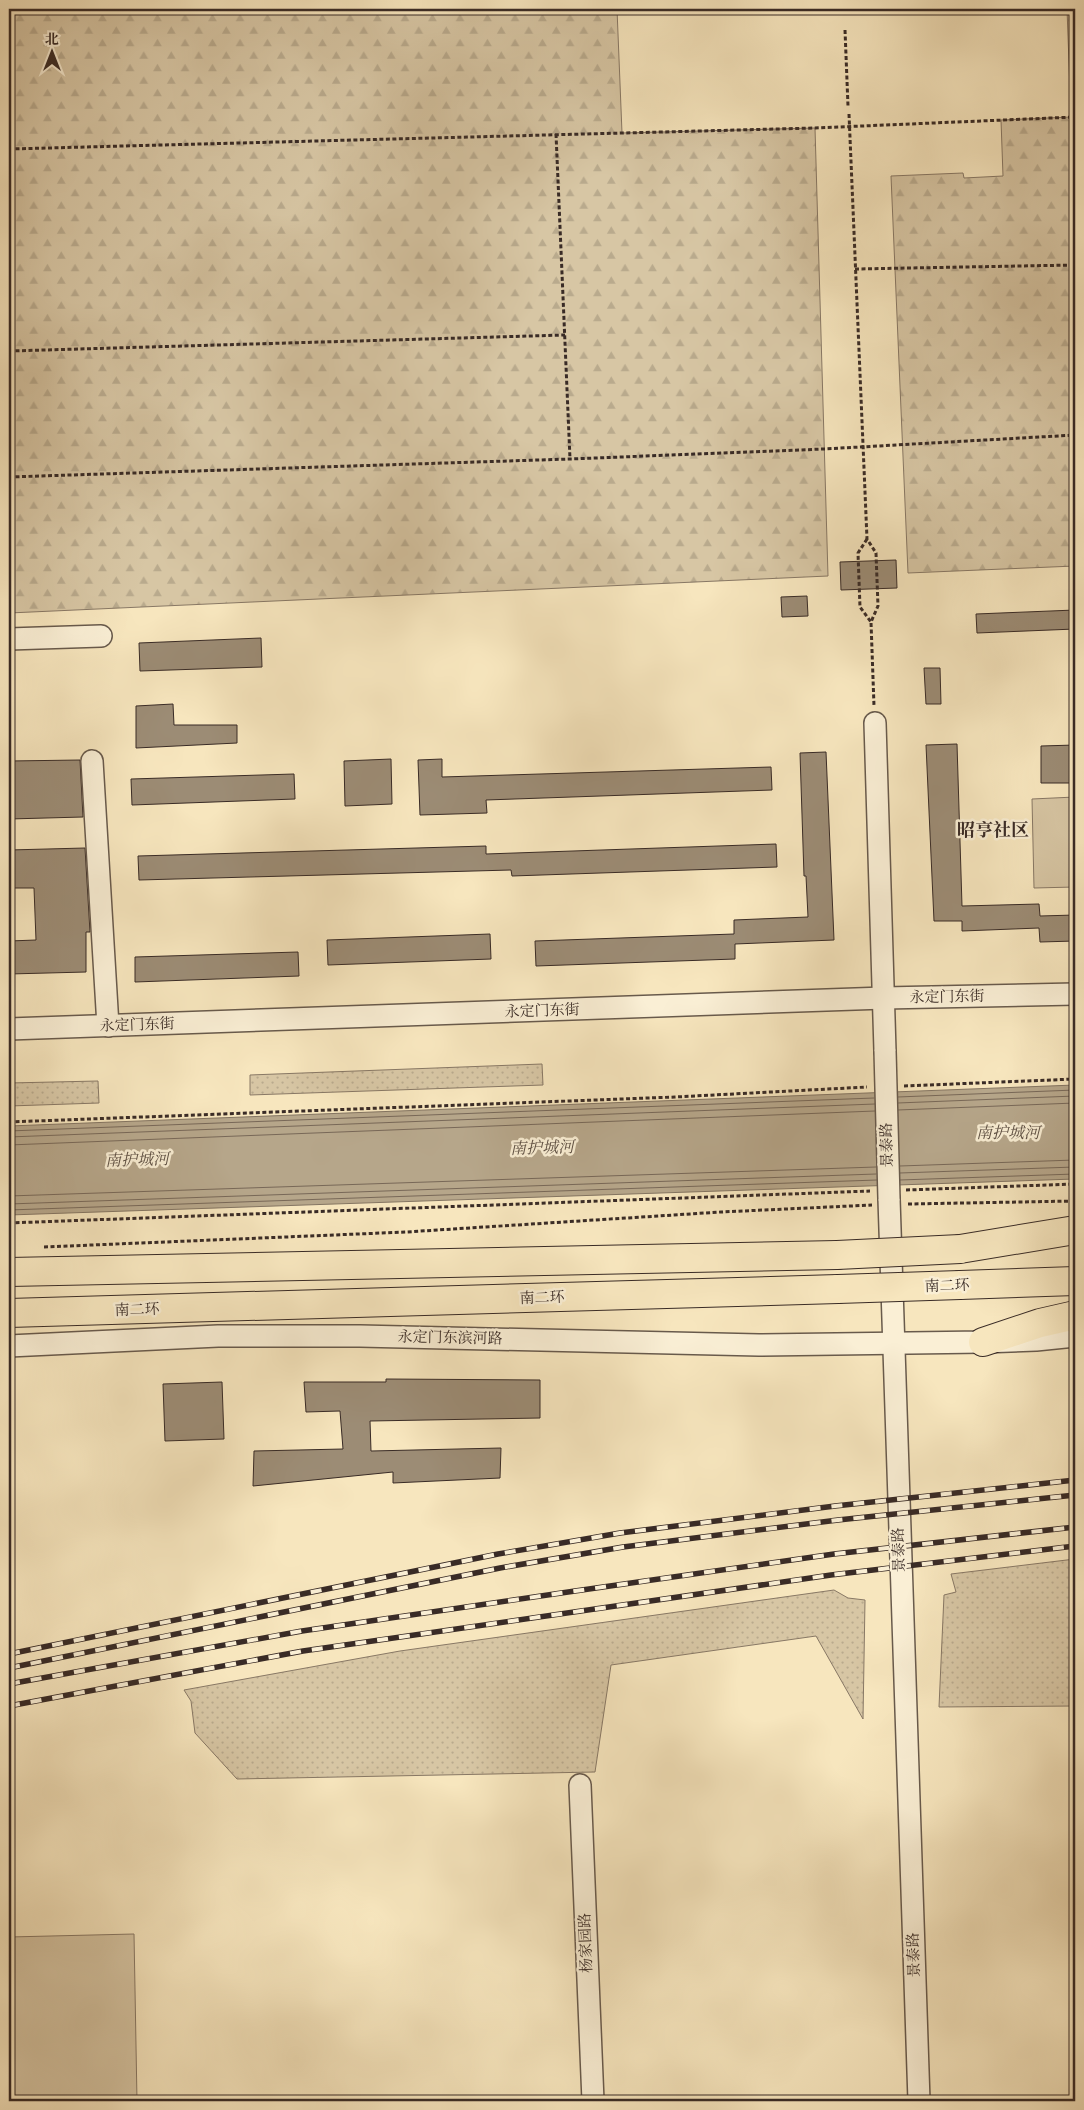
<svg xmlns="http://www.w3.org/2000/svg" width="1084" height="2110" font-family="'IM FELL English','Noto Serif SC',serif">
  <defs>
    <pattern id="grass-dots" width="8" height="8" patternUnits="userSpaceOnUse" patternTransform="scale(1.25)"><rect width="8" height="8" fill="#d7c6a4"/><path d="M2 2h.1M6 6h.1" fill="none" stroke="#b9aa8d" stroke-width="1.8" stroke-linecap="round"/></pattern>
    <pattern id="forest-firs" width="22" height="20" patternUnits="userSpaceOnUse" patternTransform="scale(1.25)"><rect width="22" height="20" fill="#d7c6a4"/><path d="M5 1l3.5 6h-7zM16 11l3.5 6h-7z" fill="#b9aa8d"/></pattern>
  </defs>
  <rect width="100%" height="100%" fill="#f7e6be"/>
  <filter id="stains"><feTurbulence type="fractalNoise" baseFrequency=".004" numOctaves="4"/><feColorMatrix values="0 0 0 0 .2 0 0 0 0 .09 0 0 0 0 .02 0 0 0 .5 -.17"/></filter>
  <radialGradient id="worn" r=".72"><stop offset=".6" stop-color="#630" stop-opacity="0"/><stop offset="1" stop-color="#630" stop-opacity=".3"/></radialGradient>
  <!-- grass -->
  <g fill="url(#grass-dots)" stroke="#887865">
    <polygon points="542,1064 543,1085 250,1095 250,1075"/>
    <polygon points="98,1081 99,1103 9,1106 9,1083"/>
    <polygon points="1075,1559 1075,1706 939,1707 944,1595 956,1592 951,1574"/>
    <polygon points="834,1590 848,1598 865,1600 863,1719 816,1636 611,1665 595,1772 237,1779 195,1733 191,1701 184,1690 400,1651"/>
  </g>
  <!-- forest -->
  <g fill="url(#forest-firs)" stroke="#887865">
    <polygon points="9,9 617,9 622,133 815,128 828,576 9,613"/>
    <polygon points="1067,9 1075,9 1075,566 908,573 891,176 963,173 964,178 1003,176 1001,120 1071,117"/>
  </g>
  <!-- garden -->
  <g fill="#d7c6a4" stroke="#887865">
    <polygon points="1075,797 1075,887 1034,888 1032,799"/>
    <polygon points="134,1934 137,2101 9,2101 9,1937"/>
  </g>
  <!-- water -->
  <polygon fill="#b6a68a" stroke="#847562" points="1075,1085 1075,1179 9,1215 9,1126"/>
  <g fill="none" stroke-linecap="round" stroke-linejoin="round">
    <!-- shore -->
    <g stroke="#786858" stroke-width="1">
      <polyline points="898,1097 1075,1090"/>
      <polyline points="898,1103 1075,1096"/>
      <polyline points="898,1110 1075,1103"/>
      <polyline points="9,1131 874,1098"/>
      <polyline points="9,1137 875,1104"/>
      <polyline points="9,1145 875,1111"/>
      <polyline points="900,1166 1075,1160"/>
      <polyline points="900,1173 1075,1167"/>
      <polyline points="900,1180 1075,1174"/>
      <polyline points="9,1196 876,1167"/>
      <polyline points="9,1204 876,1174"/>
      <polyline points="9,1210 877,1180"/>
    </g>
  </g>
  <!-- building -->
  <g fill="#9c8c75" stroke="#392b26">
    <polygon points="896,560 897,588 841,590 840,562"/>
    <polygon points="807,596 808,616 782,617 781,597"/>
    <polygon points="1075,610 1075,629 977,633 976,614"/>
    <polygon points="261,638 262,667 140,671 139,643"/>
    <polygon points="924,668 940,668 941,704 926,704"/>
    <polygon points="173,704 174,725 237,725 237,743 136,748 136,706"/>
    <polygon points="957,744 962,906 1039,904 1040,916 1075,915 1075,941 1040,942 1039,928 962,931 962,921 934,921 926,745"/>
    <polygon points="1075,745 1075,783 1041,783 1041,746"/>
    <polygon points="826,752 834,940 735,944 735,959 536,966 535,941 734,934 734,920 808,917 806,876 804,876 800,753"/>
    <polygon points="391,759 392,804 345,806 344,761"/>
    <polygon points="442,759 442,777 771,767 772,790 486,800 487,813 420,815 418,760"/>
    <polygon points="80,760 83,817 9,819 9,761"/>
    <polygon points="294,774 295,799 132,805 131,779"/>
    <polygon points="776,844 777,867 512,876 511,870 139,880 138,856 486,846 486,854"/>
    <polygon points="85,848 90,932 86,932 86,972 9,974 9,941 36,940 34,888 9,888 9,850"/>
    <polygon points="490,934 491,959 328,965 327,940"/>
    <polygon points="298,952 299,976 135,982 135,957"/>
    <polygon points="386,1379 540,1380 540,1418 370,1421 371,1451 501,1448 500,1478 393,1483 393,1472 253,1486 254,1451 343,1449 340,1411 306,1412 304,1382 386,1382"/>
    <polygon points="222,1382 224,1439 165,1441 163,1384"/>
  </g>
  <g fill="none" stroke-linecap="round" stroke-linejoin="round">
    <!-- minor casing -->
    <g stroke="#685a4c" stroke-width="24">
      <g id="minor">
        <polyline points="9,639 101,636"/>
        <polyline points="875,723 885,1051"/>
        <polyline points="92,761 108,1026"/>
        <polyline points="9,1029 884,998 1075,994"/>
        <polyline points="889,1199 919,2101"/>
        <polyline points="9,1346 218,1336 360,1336 759,1345 983,1342 1036,1340 1075,1336"/>
        <polyline points="580,1785 593,2101"/>
      </g>
    </g>
    <!-- highway casing -->
    <g stroke="#392b26" stroke-width="30">
      <g id="highway">
        <polyline points="960,1249 1075,1230"/>
        <polyline points="9,1272 837,1255"/>
        <polyline points="960,1285 1075,1281"/>
        <polyline points="9,1313 838,1289"/>
        <polyline points="983,1342 1040,1323 1075,1315"/>
      </g>
    </g>
    <!-- path -->
    <g stroke="#392b26" stroke-width="3" stroke-dasharray="4 2.5" stroke-linecap="butt">
      <polyline points="845,30 848,106"/>
      <polyline points="849,114 867,539 876,553 878,606 871,622 874,706"/>
      <polyline points="556,134 570,459"/>
      <polyline points="9,149 815,128 1075,117"/>
      <polyline points="855,269 1075,265"/>
      <polyline points="9,351 565,335"/>
      <polyline points="9,477 570,459 824,449 1075,435"/>
      <polyline points="867,539 858,553 860,607 871,622"/>
      <polyline points="904,1086 1075,1079"/>
      <polyline points="9,1122 675,1097 867,1087"/>
      <polyline points="906,1190 1075,1184"/>
      <polyline points="908,1204 1075,1201"/>
      <polyline points="9,1223 870,1191"/>
      <polyline points="44,1247 406,1232 721,1212 872,1205"/>
    </g>
    <!-- minor -->
    <use href="#minor" stroke="#faefd5" stroke-width="21"/>
    <!-- highway -->
    <use href="#highway" stroke="#f7e6be" stroke-width="28"/>
    <!-- rail casing -->
    <g stroke="#392b26" stroke-width="5.5">
      <g id="rail">
        <polyline points="9,1654 498,1554 620,1533 835,1506 1075,1480"/>
        <polyline points="9,1668 500,1568 623,1547 838,1520 1075,1495"/>
        <polyline points="9,1684 302,1631 575,1591 834,1554 1075,1527"/>
        <polyline points="9,1706 303,1651 831,1575 1075,1546"/>
      </g>
    </g>
    <!-- rail -->
    <use href="#rail" stroke="#faefd5" stroke-width="4" stroke-dasharray="11" stroke-linecap="butt"/>
    <!-- minor-bridge casing -->
    <g stroke="#685a4c" stroke-width="24" stroke-linecap="butt">
      <polyline id="minor-bridge" points="885,1051 889,1199"/>
    </g>
    <!-- highway-bridge casing -->
    <g stroke="#392b26" stroke-width="30" stroke-linecap="butt">
      <g id="highway-bridge">
        <polyline points="837,1255 960,1249"/>
        <polyline points="838,1289 960,1285"/>
      </g>
    </g>
    <!-- minor-bridge -->
    <use href="#minor-bridge" stroke="#faefd5" stroke-width="21"/>
    <!-- highway-bridge -->
    <use href="#highway-bridge" stroke="#f7e6be" stroke-width="28"/>
  </g>
  <g text-anchor="middle" dominant-baseline="central" stroke-width="5" stroke-linejoin="round" paint-order="stroke">
    <!-- street labels -->
    <g font-size="15" fill="#392b26" stroke="#faefd5">
      <text transform="translate(947 997) rotate(-1)">永定门东街</text>
      <text transform="translate(542 1011) rotate(-2)">永定门东街</text>
      <text transform="translate(137 1025) rotate(-2)">永定门东街</text>
      <text transform="translate(887 1145) rotate(-91)">景泰路</text>
      <text transform="translate(947 1286) rotate(-2)">南二环</text>
      <text transform="translate(542 1298) rotate(-2)">南二环</text>
      <text transform="translate(137 1310) rotate(-2)">南二环</text>
      <text transform="translate(450 1338) rotate(1)">永定门东滨河路</text>
      <text transform="translate(899 1550) rotate(-92)">景泰路</text>
      <text transform="translate(586 1943) rotate(-92)">杨家园路</text>
      <text transform="translate(914 1955) rotate(-92)">景泰路</text>
    </g>
    <!-- water labels -->
    <g font-size="16" font-style="italic" fill="#5e5044" stroke="#faefd5">
      <text x="1008" y="1134">南护城河</text>
      <text transform="translate(542 1149) rotate(-2)">南护城河</text>
      <text transform="translate(137 1161) rotate(-2)">南护城河</text>
    </g>
    <!-- quarter labels -->
    <g font-size="18" font-weight="bold" fill="#392b26" stroke="#faefd5">
      <text x="993" y="831">昭亨社区</text>
    </g>
  </g>
  <!-- margin -->
  <rect width="1084" height="2110" fill="none" stroke="#f7e6be" stroke-width="30"/>
  <rect x="10" y="10" width="1064" height="2090" fill="none" stroke="#392b26" stroke-width="2.5"/>
  <rect x="15" y="15" width="1054" height="2080" fill="none" stroke="#392b26"/>
  <!-- north arrow -->
  <g transform="translate(52 52)" stroke="#faefd5" stroke-width="4" paint-order="stroke">
  <path d="M0-4L9 19L0 12L-9 19Z" fill="#392b26"/>
  <text y="-8" font-size="14" font-weight="bold" text-anchor="middle" fill="#392b26">北</text>
  </g>
  <rect width="100%" height="100%" filter="url(#stains)"/>
  <rect width="100%" height="100%" fill="url(#worn)"/>
</svg>
